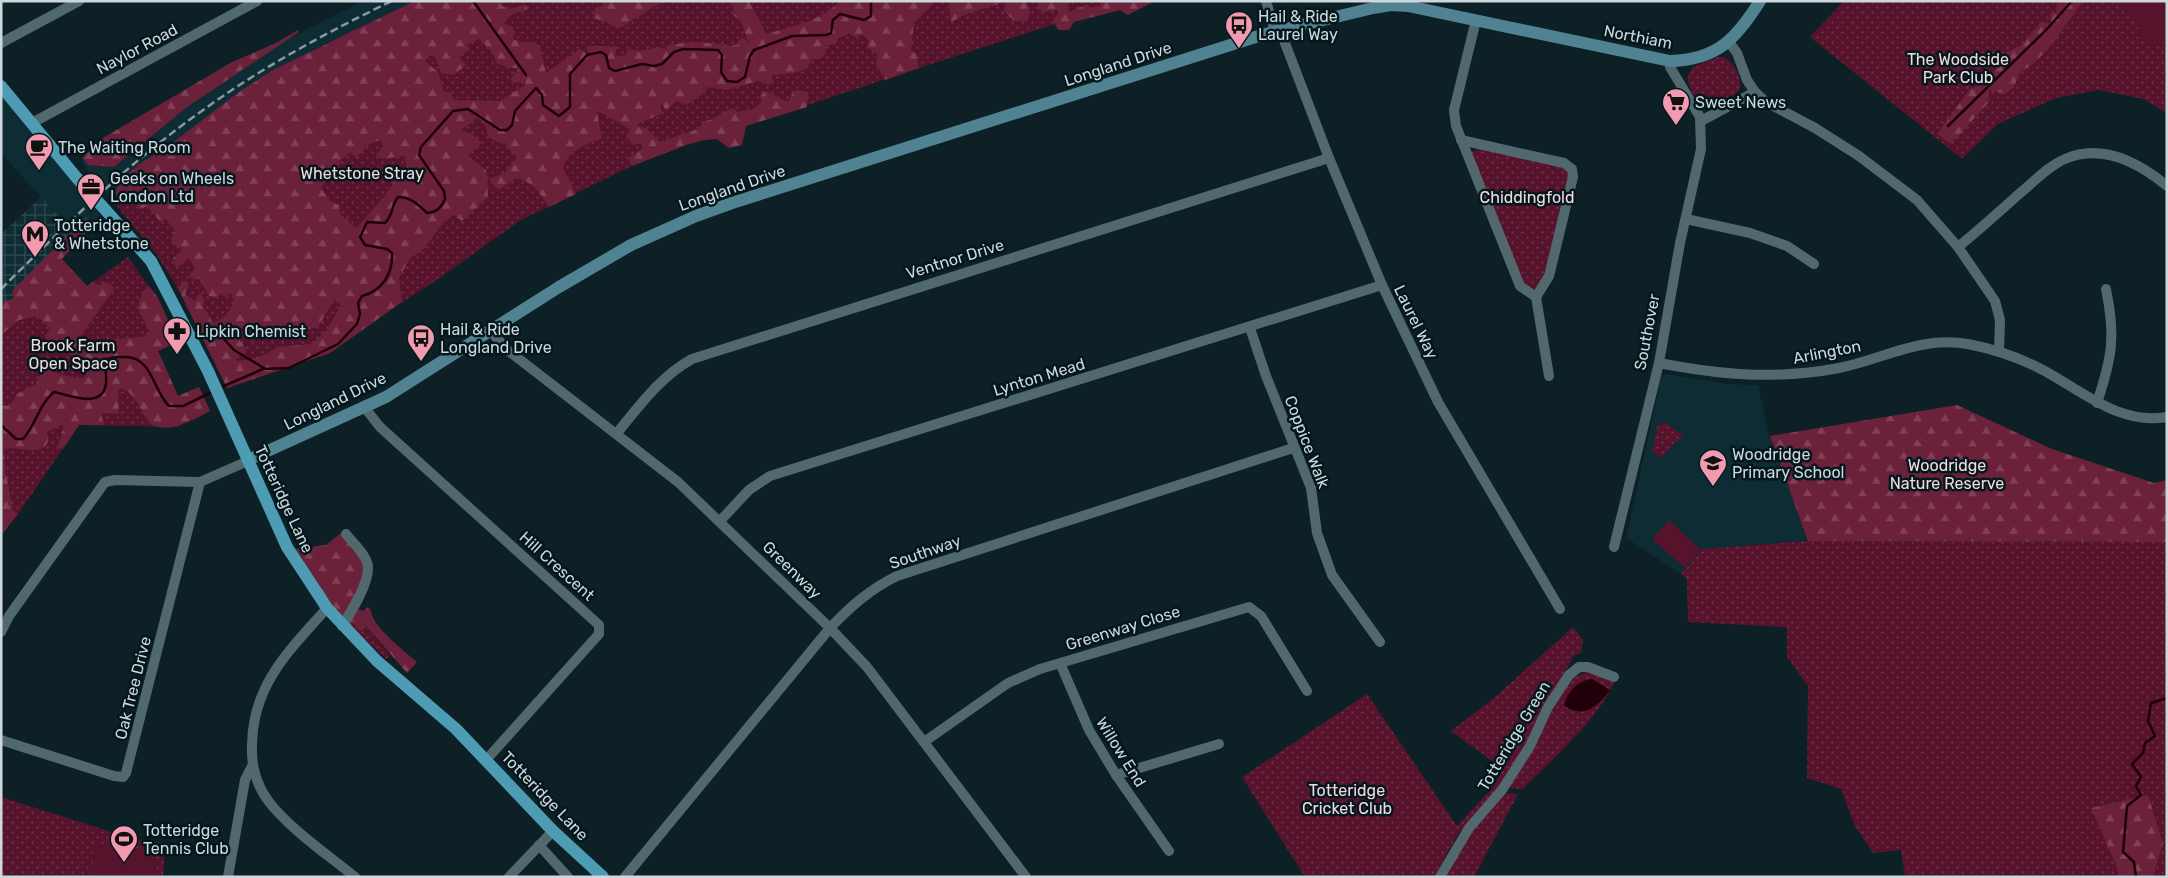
<svg xmlns="http://www.w3.org/2000/svg" width="2168" height="878" font-family="Rubik,sans-serif">
  <defs>
    <pattern id="industrial-grid" width="8" height="8" patternUnits="userSpaceOnUse" patternTransform="scale(1.25)"><rect width="8" height="8" fill="#0e2c34"/><path d="M0 4h8M4 0v8" fill="none" stroke="#304a51"/></pattern>
    <pattern id="green-dots" width="8" height="8" patternUnits="userSpaceOnUse" patternTransform="scale(1.25)"><rect width="8" height="8" fill="#56132b"/><path d="M2 2h.1M6 6h.1" fill="none" stroke="#6d3549" stroke-width="1.8" stroke-linecap="round"/></pattern>
    <pattern id="forest-firs" width="22" height="20" patternUnits="userSpaceOnUse" patternTransform="scale(1.25)"><rect width="22" height="20" fill="#6c213a"/><path d="M5 1l3.5 6h-7zM16 11l3.5 6h-7z" fill="#804056"/></pattern>
  </defs>
  <rect width="100%" height="100%" fill="#0c2026"/>
  <!-- built -->
  <g fill="#0e2c34">
    <polygon points="363,1 415,1 331,41 292,62 116,205 81,162 107,138 286,40"/>
    <polygon points="1,92 85,187 101,217 80,240 1,153"/>
    <polygon points="1666,374 1727,384 1758,385 1769,435 1808,540 1703,549 1681,574 1626,538 1661,378"/>
  </g>
  <!-- industrial -->
  <polygon fill="url(#industrial-grid)" points="41,197 80,240 1,316 1,234"/>
  <!-- green -->
  <g fill="url(#green-dots)">
    <polygon points="415,1 1134,1 1055,24 941,61 686,145 632,166 521,220 434,282 375,319 330,353 227,388 177,287 156,254 116,205 213,126 331,41"/>
    <polygon points="1844,1 2167,1 2167,113 2143,99 2099,90 2056,98 1998,124 1962,159 1810,37"/>
    <path d="M1718,57H1723C1734,62 1742,77 1740,89L1728,100L1708,107C1697,102 1686,87 1688,75L1693,67Z"/>
    <polygon points="1478,149 1562,166 1567,170 1569,176 1548,270 1536,291 1527,289 1521,282 1470,155 1472,152"/>
    <polygon points="128,257 157,298 178,342 158,351 178,396 199,387 210,411 177,427 79,425 18,514 1,535 1,316 62,259 87,286"/>
    <polygon points="1665,423 1683,435 1661,458 1652,451 1658,425"/>
    <polygon points="1804,541 2167,542 2167,877 2153,877 2163,843 2151,877 1905,877 1901,850 1873,853 1855,826 1841,789 1807,778 1808,686 1787,657 1787,627 1688,622 1687,579 1681,574 1703,549"/>
    <polygon points="353,623 366,626 390,656 386,659 351,626"/>
    <polygon points="1573,627 1583,640 1581,653 1574,655 1534,731 1499,787 1458,834 1434,877 1305,877 1242,777 1367,694 1457,826 1493,787 1503,769 1451,731 1495,697"/>
    <path d="M1589,671L1614,683C1596,722 1553,758 1523,789L1509,788L1555,702L1574,677Z"/>
    <polygon points="1502,793 1518,794 1474,877 1442,877 1458,850"/>
    <polygon points="1,797 134,839 165,843 163,877 1,877"/>
  </g>
  <!-- forest -->
  <g fill="url(#forest-firs)" fill-rule="evenodd">
    <path d="M415,1H500L502,6L511,9L525,4L528,10L512,14L504,23L512,27L515,32L513,39L521,42H535L540,46L546,73L580,49L589,55L587,46H617L615,57L625,55L628,49L640,51L660,47L663,49L668,48V45L693,42L726,44L729,46L737,45L739,40L744,38L749,44L741,21L733,15V6L727,1H749L766,34L805,23L824,14L841,1H936L914,23L911,50L916,54L919,68L885,80L876,65L877,54L868,47L869,41L863,35L855,37L849,34L838,38L836,44L826,46V53L822,58L811,60L806,69L795,73L772,75L773,82L769,85L758,81L727,90L705,86L706,92L686,105L677,101L666,110L660,102L662,114L639,123L638,126L646,128L660,142L698,129L705,121C715,120 723,111 733,108L738,112L753,109L762,102L760,96L766,91L788,102L794,90L808,92L807,107L746,126L742,145L729,148L717,139L704,140L686,145L632,166L628,158L642,149L641,143L632,145L627,135L630,129L598,111L597,113L602,138C586,145 569,149 563,168L576,194L549,207C540,193 533,182 517,178L498,190L489,179L503,174L517,158L504,142L500,143L488,137L485,124L477,118L461,130L472,134L482,143L468,156L487,171L488,197L462,221L454,215L443,223L423,250L410,258L399,278L402,302L330,353L227,388L178,288L184,281L189,282L185,295L195,301L200,293L204,299L203,307L210,317L213,324L226,315L234,302L231,293L225,297L221,294L216,298L209,296L199,278L194,280L189,276L195,268L189,258L176,269L173,258L181,251L180,247L174,246L171,238L175,231L166,219L160,221L147,206L141,209L137,205L141,200L134,190L122,200L115,193L119,182L138,165L171,144L239,92L273,70ZM479,39L493,53L496,63L509,68H519L511,78L512,83L525,81V85L500,101L454,100L450,92L444,91L438,72L425,61L428,55L435,57L441,73L454,75L466,65L460,58L470,49L467,45ZM381,140L383,146L376,155L382,159L404,156L410,179L398,177L383,198L356,228L340,214L339,205L331,202L321,188L333,169L338,167L342,159L351,152L356,158L369,144ZM334,300L341,305L327,330L311,344L279,347L258,358L237,361L235,357L245,354L246,349L228,323L265,337L281,335L289,323L300,331L318,327Z"/>
    <polygon points="603,1 663,1 618,29 607,22 593,18 595,8 604,5"/>
    <polygon points="949,1 1026,1 1030,13 1028,21 1014,21 1004,11 1005,2 966,14 951,22"/>
    <polygon points="1038,1 1072,1 1066,7 1070,12 1087,4 1090,7 1100,6 1100,1 1155,1 1128,15 1120,10 1074,22 1069,30 1058,30 1053,20 1059,13 1057,10 1044,12 1038,9"/>
    <path d="M2057,1H2083C2064,25 2048,58 2020,72L2014,87L2004,94L1989,90V102L1951,144L1937,134L1970,89L1989,82L2005,53L2022,45L2040,23H2051L2050,14L2056,13Z"/>
    <polygon points="298,30 299,32 187,107 114,167 86,165 88,164 82,158 103,138 232,62 274,44"/>
    <path d="M86,217L93,225L62,259L87,286L93,282L99,285C106,282 110,282 114,289L82,334V341L90,346L104,340L144,337L149,331C141,310 132,313 145,289L150,287L158,298L178,342L158,351L178,396L199,387L210,411C195,419 158,440 146,418C142,412 140,407 136,401C132,396 129,391 122,388L118,391L119,414L101,413L104,425H79L63,449L57,447L64,427L61,425L47,432L48,441C43,458 17,445 4,449L5,469L13,510L18,514L1,535V405L7,406L12,403L17,394L36,384L40,374L47,370L78,379L85,377L87,373L84,363L46,339L45,336L50,328L38,316L19,320L1,335V305L5,300H11L14,296L12,291Z"/>
    <polygon points="1957,405 2052,449 2154,483 2167,480 2167,542 1808,541 1770,436"/>
    <path d="M341,533L361,558L364,568L357,608L363,611L368,607C372,611 371,613 373,618C381,633 404,651 417,662L407,673L366,626L360,631L353,623L351,626L327,600L296,549L326,545Z"/>
    <polygon points="2148,795 2163,843 2153,877 2119,877 2117,867 2091,808"/>
  </g>
  <!-- pitch -->
  <g fill="#56132b">
    <polygon points="2117,1 2167,1 2167,39 2153,50 2139,32 2141,30"/>
    <polygon points="1669,520 1701,550 1685,568 1652,539"/>
    <polygon points="94,846 156,850 155,877 92,877"/>
  </g>
  <!-- water -->
  <path fill="#21000a" d="M1592,679L1610,690C1598,706 1583,720 1564,705C1568,691 1577,681 1592,679Z"/>
  <g fill="none" stroke-linecap="round" stroke-linejoin="round">
    <!-- stream -->
    <g stroke="#21000a" stroke-width="2.5">
      <polyline points="473,1 526,75"/>
      <polyline points="1948,126 2047,29 2072,1"/>
      <polyline points="215,329 234,350 264,368"/>
      <path d="M219,388L263,369L289,368L338,344L357,324L360,314L358,303L362,296C382,291 393,274 392,253L387,249L365,245L360,237L367,222L385,223C393,216 391,206 398,197C410,197 418,204 427,213C437,212 441,208 445,199L444,191L419,155L421,147L453,111L468,109L500,130H507L512,125L515,111L536,88L542,95L543,105L559,116L570,107V74L587,55L601,52L606,55L609,68L615,71L642,64L654,66L662,64L674,52L683,49L718,50L722,55L721,72L727,81L737,82L745,77L750,56L754,50L792,36L826,35L831,33L833,20L840,14L864,20L871,16V1"/>
      <path d="M1,425L16,439H23C36,425 39,404 54,392C70,395 103,410 106,383C107,374 104,367 106,360C113,356 119,357 126,357C153,358 153,391 169,406H183L212,392"/>
      <polyline points="2136,877 2134,862 2123,852 2127,806 2141,795 2136,786 2141,777 2132,764 2143,753 2145,743 2155,736 2148,721 2151,703 2167,698"/>
    </g>
    <!-- street -->
    <g stroke="#52686f" stroke-width="10">
      <polyline points="1266,1 1275,32"/>
      <polyline points="1476,20 1454,110 1456,126 1520,286 1536,297 1549,376"/>
      <polyline points="1280,30 1329,158 1382,285 1438,402 1560,609"/>
      <polyline points="1729,42 1737,53 1747,80 1755,92 1766,102 1815,128 1859,156 1917,200 1958,247 1995,301 2000,320 1999,350"/>
      <polyline points="1,43 79,1"/>
      <polyline points="1701,121 1755,92"/>
      <polyline points="32,123 257,1"/>
      <polyline points="1461,140 1564,163 1572,169 1573,177 1549,276 1536,297"/>
      <polyline points="1686,219 1750,233 1787,246 1814,264"/>
      <path d="M1958,247C1979,230 1999,212 2019,194C2033,183 2048,166 2065,159C2102,143 2138,162 2167,186"/>
      <polyline points="1250,328 1266,376 1311,488 1317,533 1332,575 1380,642"/>
      <polyline points="491,331 506,349 678,482 830,628 867,667 1026,877"/>
      <path d="M1659,363C1721,375 1776,380 1839,368C1884,359 1919,336 1968,344C1993,349 2016,356 2039,368C2079,388 2118,426 2167,417"/>
      <path d="M2097,403C2112,357 2116,337 2106,289"/>
      <polyline points="365,408 380,427 599,625 599,634 486,760"/>
      <path d="M617,433C640,405 661,376 692,359L1329,158"/>
      <polyline points="720,521 749,490 770,476 1382,285"/>
      <polyline points="1614,547 1659,363 1680,243 1701,149 1700,117 1670,67 1670,61"/>
      <path d="M327,608C289,651 253,684 252,745C251,768 258,790 274,808C297,834 328,855 355,877"/>
      <path d="M342,626C351,612 369,584 368,567C367,555 353,543 346,534"/>
      <polyline points="1,632 9,616 105,482 115,480 200,482 248,461"/>
      <polyline points="1060,663 1089,730 1116,775 1169,851"/>
      <polyline points="1,740 114,776 123,777 126,773 200,482"/>
      <polyline points="924,742 1008,683 1040,669 1249,607 1261,616 1307,691"/>
      <polyline points="1116,775 1219,744"/>
      <polyline points="539,845 568,877"/>
      <polyline points="228,877 245,780 252,766"/>
      <polyline points="509,877 553,831"/>
      <path d="M625,877L830,628C850,607 870,589 897,576L1293,448"/>
      <polyline points="1440,877 1469,828 1502,790 1530,746 1548,707 1569,675 1579,667 1588,667 1614,677"/>
    </g>
    <!-- secondary -->
    <path stroke="#508291" stroke-width="12" d="M248,460L386,397L559,287L631,245L696,216L732,203L1265,34L1373,8L1391,5L1408,6L1670,61C1717,60 1736,39 1760,1"/>
    <!-- primary -->
    <polyline stroke="#4d9cb3" stroke-width="12" points="1,86 76,177 151,261 208,371 287,547 327,608 377,661 456,729 553,831 603,877"/>
    <!-- rail -->
    <path stroke="#8b999e" stroke-width="2.5" stroke-dasharray="8 4" stroke-linecap="butt" d="M1,289C64,227 127,164 199,113C259,69 325,33 392,1"/>
  </g>
  <!-- icons -->
  <defs>
    <g id="bus-pin" transform="scale(1.4375)"><path d="M0 17L-7.5 6A9.5 9.5 0 1 1 7.5 6Z" fill="#f29ab0" stroke="#04171d"/><path d="M-5-6H5V4H4V6H2V4H-2V6H-4V4H-5ZM-3.5-4V0h7V-4ZM-3.5 1.2v1.5H-2V1.2ZM2 1.2v1.5H3.5V1.2Z" fill="#111"/></g>
    <g id="supermarket-pin" transform="scale(1.4375)"><path d="M0 17L-7.5 6A9.5 9.5 0 1 1 7.5 6Z" fill="#f29ab0" stroke="#04171d"/><path d="M-6-5.5h2.5l.6 2H6L4.5 2H-2.5L-4.4-4H-6ZM-1.5 3.2a1.3 1.3 0 1 0 .1 0ZM3 3.2a1.3 1.3 0 1 0 .1 0Z" fill="#111"/></g>
    <g id="cafe-pin" transform="scale(1.4375)"><path d="M0 17L-7.5 6A9.5 9.5 0 1 1 7.5 6Z" fill="#f29ab0" stroke="#04171d"/><path d="M-5.5-4.5H6V0H3Q3 3.5 0 3.5H-2.5Q-5.5 3.5-5.5 0ZM3-3.2v2h1.7v-2ZM-6 4.5H4V6H-6Z" fill="#111"/></g>
    <g id="office-pin" transform="scale(1.4375)"><path d="M0 17L-7.5 6A9.5 9.5 0 1 1 7.5 6Z" fill="#f29ab0" stroke="#04171d"/><path d="M-6-3h4V-5.5h4V-3h4V5H-6ZM-1-4.5V-3h2v-1.5ZM-6 0V1H6V0Z" fill="#111"/></g>
    <g id="metro-pin" transform="scale(1.4375)"><path d="M0 17L-7.5 6A9.5 9.5 0 1 1 7.5 6Z" fill="#f29ab0" stroke="#04171d"/><path d="M-5.5 5V-5H-3L0 0L3-5H5.5V5H3V-.5L0 4L-3-.5V5Z" fill="#111"/></g>
    <g id="pharmacy-pin" transform="scale(1.4375)"><path d="M0 17L-7.5 6A9.5 9.5 0 1 1 7.5 6Z" fill="#f29ab0" stroke="#04171d"/><path d="M-2-6h4v4h4v4h-4v4h-4v-4h-4v-4h4Z" fill="#111"/></g>
    <g id="school-pin" transform="scale(1.4375)"><path d="M0 17L-7.5 6A9.5 9.5 0 1 1 7.5 6Z" fill="#f29ab0" stroke="#04171d"/><path d="M0-5L7-2L0 1L-7-2ZM-4 1L0 2.5L4 1V4Q0 6-4 4Z" fill="#111"/></g>
    <g id="stadium-pin" transform="scale(1.4375)"><path d="M0 17L-7.5 6A9.5 9.5 0 1 1 7.5 6Z" fill="#f29ab0" stroke="#04171d"/><path d="M0-5a6.5 5 0 1 0 0 10a6.5 5 0 1 0 0-10ZM-3.5-1.8h7v3.6h-7Z" fill="#111"/></g>
  </defs>
  <g fill-rule="evenodd">
    <use href="#bus-pin" x="1239" y="25"/>
    <use href="#supermarket-pin" x="1676" y="102"/>
    <use href="#cafe-pin" x="39" y="147"/>
    <use href="#office-pin" x="91" y="187"/>
    <use href="#metro-pin" x="35" y="234"/>
    <use href="#pharmacy-pin" x="177" y="331"/>
    <use href="#bus-pin" x="421" y="338"/>
    <use href="#school-pin" x="1713" y="463"/>
    <use href="#stadium-pin" x="124" y="839"/>
  </g>
  <g text-anchor="middle" dominant-baseline="central" stroke-width="5" stroke-linejoin="round" paint-order="stroke">
    <!-- poi labels -->
    <g font-size="16" fill="#ccd8dc" stroke="#04171d" text-anchor="start">
      <text x="1258" y="16">Hail &amp; Ride<tspan x="1258" dy="18">Laurel Way</tspan></text>
      <text x="1695" y="102">Sweet News</text>
      <text x="58" y="147">The Waiting Room</text>
      <text x="110" y="178">Geeks on Wheels<tspan x="110" dy="18">London Ltd</tspan></text>
      <text x="54" y="225">Totteridge<tspan x="54" dy="18">&amp; Whetstone</tspan></text>
      <text x="440" y="329">Hail &amp; Ride<tspan x="440" dy="18">Longland Drive</tspan></text>
      <text x="196" y="331">Lipkin Chemist</text>
      <text x="1732" y="454">Woodridge<tspan x="1732" dy="18">Primary School</tspan></text>
      <text x="143" y="830">Totteridge<tspan x="143" dy="18">Tennis Club</tspan></text>
    </g>
    <!-- street labels -->
    <g font-size="16" fill="#ccd8dc" stroke="#04171d">
      <text transform="translate(1638 37) rotate(11)">Northiam</text>
      <text transform="translate(137 49) rotate(-28)">Naylor Road</text>
      <text transform="translate(1118 64) rotate(-18)">Longland Drive</text>
      <text transform="translate(732 188) rotate(-19)">Longland Drive</text>
      <text transform="translate(955 259) rotate(-17)">Ventnor Drive</text>
      <text transform="translate(1416 322) rotate(64)">Laurel Way</text>
      <text transform="translate(1647 332) rotate(-79)">Southover</text>
      <text transform="translate(1827 352) rotate(-11)">Arlington</text>
      <text transform="translate(1039 377) rotate(-17)">Lynton Mead</text>
      <text transform="translate(335 401) rotate(-26)">Longland Drive</text>
      <text transform="translate(1307 442) rotate(69)">Coppice Walk</text>
      <text transform="translate(284 499) rotate(65)">Totteridge Lane</text>
      <text transform="translate(925 552) rotate(-19)">Southway</text>
      <text transform="translate(557 566) rotate(42)">Hill Crescent</text>
      <text transform="translate(792 570) rotate(44)">Greenway</text>
      <text transform="translate(1123 628) rotate(-17)">Greenway Close</text>
      <text transform="translate(133 688) rotate(-76)">Oak Tree Drive</text>
      <text transform="translate(1514 736) rotate(-59)">Totteridge Green</text>
      <text transform="translate(1121 752) rotate(58)">Willow End</text>
      <text transform="translate(545 796) rotate(46)">Totteridge Lane</text>
    </g>
    <!-- park labels -->
    <g font-size="16" fill="#f1d9de" stroke="#04171d">
      <text x="1958" y="59">The Woodside<tspan x="1958" dy="18">Park Club</tspan></text>
      <text x="362" y="173">Whetstone Stray</text>
      <text x="1527" y="197">Chiddingfold</text>
      <text x="73" y="345">Brook Farm<tspan x="73" dy="18">Open Space</tspan></text>
      <text x="1947" y="465">Woodridge<tspan x="1947" dy="18">Nature Reserve</tspan></text>
      <text x="1347" y="790">Totteridge<tspan x="1347" dy="18">Cricket Club</tspan></text>
    </g>
  </g>
  <!-- border -->
  <rect width="2168" height="878" fill="none" stroke="#ccd8dc" stroke-width="5"/>
</svg>
